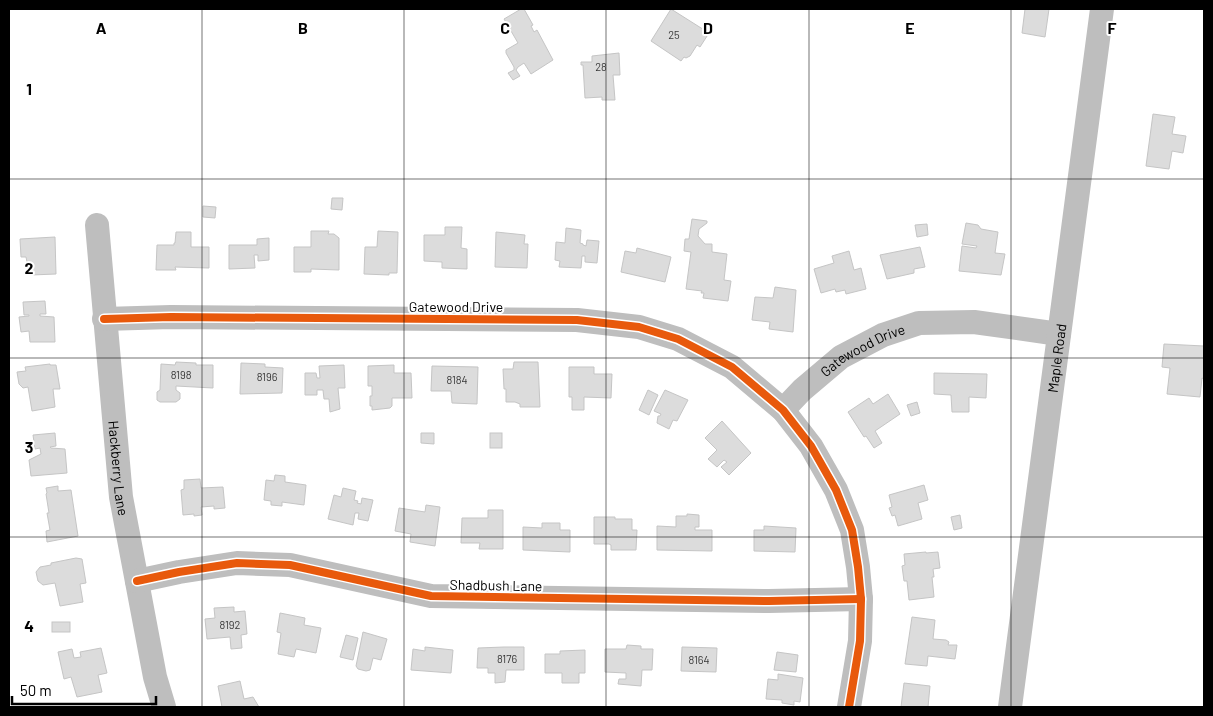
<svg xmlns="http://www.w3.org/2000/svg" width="1213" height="716" font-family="Barlow,sans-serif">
  <rect width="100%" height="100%" fill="#fff"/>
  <!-- building -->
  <g fill="#dcdcdc" stroke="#c5c5c5">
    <polygon points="521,9 524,9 533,25 531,26 534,32 537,30 553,60 531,74 524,63 518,67 516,70 520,76 513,80 508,73 514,70 514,67 506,53 506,50 518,43 504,19"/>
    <polygon points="671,9 709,33 700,47 697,45 690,56 686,58 684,57 681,61 651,41"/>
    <polygon points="1025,9 1049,9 1045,37 1022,33"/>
    <polygon points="619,53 620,75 613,75 615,100 602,100 602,97 585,98 583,65 581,65 581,62 592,62 592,56"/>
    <polygon points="1153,114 1175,117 1172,134 1186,136 1183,153 1172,151 1169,169 1146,166"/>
    <polygon points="332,198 343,198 342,210 331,209"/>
    <polygon points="203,206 216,207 215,218 203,217"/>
    <polygon points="692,219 707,221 707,223 699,229 698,236 705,244 712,244 712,252 727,254 724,280 731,281 728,301 703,298 704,293 701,293 702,291 686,289 691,252 684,251 685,239 689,239"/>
    <polygon points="966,223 978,225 981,229 998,232 995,253 1005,254 1001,275 959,271 962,246 976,248 977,246 962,244"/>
    <polygon points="927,224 928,235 917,237 915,225"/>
    <polygon points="445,227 462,227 461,248 467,249 467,269 442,268 442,262 424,261 424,235 445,235"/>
    <polygon points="566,228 581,230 580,243 583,244 583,245 586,246 587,240 599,241 597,263 585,262 585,256 582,256 581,268 559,267 560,261 555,260 556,242 565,243"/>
    <polygon points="311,231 329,231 328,234 334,234 339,238 339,270 311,269 311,272 294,272 294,247 311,247"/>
    <polygon points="378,231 398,232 397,273 389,273 389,275 364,274 365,247 377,247"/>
    <polygon points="176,232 191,232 191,247 209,247 209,268 175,267 176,270 156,270 157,245 174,245 174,243 175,243"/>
    <polygon points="496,232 525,235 524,244 528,244 527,268 495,267"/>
    <polygon points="55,237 56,274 31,275 31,262 27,262 26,257 21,257 20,239"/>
    <polygon points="269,238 269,260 258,261 258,255 254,255 255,268 229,269 229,245 257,245 257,239"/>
    <polygon points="920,247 925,267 914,269 914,273 887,279 880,255"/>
    <polygon points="637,248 671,257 665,282 621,272 625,251 636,253"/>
    <polygon points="849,251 854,270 861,268 866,289 846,294 845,290 836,292 835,289 821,293 814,269 834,263 832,256"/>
    <polygon points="775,287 796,290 793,332 769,329 770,322 752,320 755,297 773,298"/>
    <polygon points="45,301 46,314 40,314 40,316 54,317 55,342 30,342 29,331 21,332 19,317 29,316 29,315 24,315 23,302"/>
    <polygon points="1164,344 1204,346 1204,379 1202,378 1200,397 1167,394 1170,368 1162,367"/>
    <polygon points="176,362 196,363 196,365 213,365 213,388 176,386 176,390 180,393 180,399 176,402 160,402 157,400 157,392 160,390 161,364 175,365"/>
    <polygon points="514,362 538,362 540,407 520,407 520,404 515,402 506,402 506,389 504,389 503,369 513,369"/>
    <polygon points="241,363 265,364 265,367 283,368 282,393 240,394"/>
    <polygon points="50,364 50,365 56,365 60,389 53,389 55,407 32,411 28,387 23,388 19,384 17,372 26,371 25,367"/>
    <polygon points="344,365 345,388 338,388 340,409 330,412 329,399 324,399 323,390 317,390 317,395 305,395 305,373 316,373 317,378 320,378 319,366"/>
    <polygon points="394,365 394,373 411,373 412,398 392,398 392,406 390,408 372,410 372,406 370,406 370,396 372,396 372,386 368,386 368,366"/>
    <polygon points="432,366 478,367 477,404 452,403 451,391 431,391"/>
    <polygon points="569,367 594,367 594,374 612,374 611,398 584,397 584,410 572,410 572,397 569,397"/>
    <polygon points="934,373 987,374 986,398 969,397 969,412 952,412 951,395 934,394"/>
    <polygon points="648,390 658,395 649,415 639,410"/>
    <polygon points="665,390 688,400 677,421 673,420 669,429 657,423 658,416 660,416 661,414 654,411"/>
    <polygon points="888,394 900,414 875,431 882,443 874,448 866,436 864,437 848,412 869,398 873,404"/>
    <polygon points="917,402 920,413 911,416 907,405"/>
    <polygon points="722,421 751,453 729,475 721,467 727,462 724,460 717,467 708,459 717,450 705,438"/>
    <polygon points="55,433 56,446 50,447 51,448 65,449 67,473 31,476 29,460 41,454 40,448 35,449 33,435"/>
    <polygon points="421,433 434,433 434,444 421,443"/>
    <rect x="490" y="433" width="12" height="15"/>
    <polygon points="275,475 285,476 285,482 306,485 304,505 282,502 282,506 271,505 271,501 264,500 266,480 274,481"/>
    <polygon points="200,479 201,488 223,487 225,508 214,509 214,506 201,507 202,515 194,516 194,514 183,515 181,490 184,489 184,480"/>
    <polygon points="924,485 928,500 918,503 922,519 898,526 895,515 892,516 889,508 892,507 889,495"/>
    <polygon points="58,486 58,491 71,490 78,536 47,542 46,531 50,530 47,513 49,513 46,494 47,493 46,488"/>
    <polygon points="343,488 356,491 354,500 358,501 357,503 361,504 362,498 373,500 368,521 358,519 359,513 355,513 353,525 328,519 334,495 341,497"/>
    <polygon points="426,505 440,507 435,546 410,542 411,534 395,531 399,508 425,512"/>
    <polygon points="488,510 503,510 503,549 479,549 480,543 461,543 462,518 488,518"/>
    <polygon points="687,514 699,515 699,527 695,527 695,530 712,530 712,551 657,550 657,526 676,527 676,516 687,516"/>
    <polygon points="960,515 962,528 954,530 951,517"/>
    <polygon points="594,517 615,517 615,519 632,519 632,530 637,530 636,550 611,550 611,545 609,544 594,544"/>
    <polygon points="542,523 560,523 560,530 570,530 570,552 523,550 523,527 542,528"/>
    <polygon points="764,526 796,528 795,552 754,551 754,530 764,530"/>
    <polygon points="926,552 926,553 938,552 940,568 933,569 934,577 932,577 934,597 909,600 907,581 904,581 902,566 905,565 904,554"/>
    <polygon points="76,558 82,559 86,583 80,584 83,602 60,606 55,583 43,585 38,581 36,572 40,567 51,565 51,563"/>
    <polygon points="234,607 234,612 245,611 247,634 241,635 242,648 231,649 230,637 207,639 205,619 215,618 214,608"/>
    <polygon points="280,613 305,618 304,625 321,628 316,653 296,649 294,657 278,654 281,633 277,632"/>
    <polygon points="912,617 935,620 933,639 946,640 949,642 948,645 957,645 955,659 928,656 927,666 905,664"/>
    <rect x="52" y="622" width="18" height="10"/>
    <polygon points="363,632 387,639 381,660 373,658 370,670 366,671 358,669 356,666"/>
    <polygon points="346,635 358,638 353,660 340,657"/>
    <polygon points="627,645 641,646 641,649 653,649 652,670 642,670 641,686 618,684 619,679 626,679 626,673 605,672 605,649 626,649"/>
    <polygon points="425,647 453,650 451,673 411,670 413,649 425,651"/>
    <polygon points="504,647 524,647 524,670 506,670 505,682 495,683 495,673 488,673 488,668 477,668 478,648"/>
    <polygon points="682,647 717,648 716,672 681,671"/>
    <polygon points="101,648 107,673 98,675 102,692 77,697 71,677 64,679 58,652 72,649 74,658 81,657 80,652"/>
    <polygon points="585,650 585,673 579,673 579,683 562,683 562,673 545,673 545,654 560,654 560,651"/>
    <polygon points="777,652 798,655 796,672 774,670"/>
    <polygon points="778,674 803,678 800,702 794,701 794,705 782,703 782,700 766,699 768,679 778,680"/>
    <polygon points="240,681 244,699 253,697 259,707 222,707 218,686"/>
    <polygon points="904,683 930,686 928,707 901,707"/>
  </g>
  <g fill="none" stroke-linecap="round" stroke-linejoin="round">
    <!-- minor -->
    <g stroke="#bebebe" stroke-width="24">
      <path id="s1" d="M97,225L121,497L155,677L164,707"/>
      <polyline points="104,319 171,317 577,320 639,327 678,339 732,367 783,410 811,446 836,490 852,530 858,567 861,599 860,641 849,707"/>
      <path id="s2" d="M783,410L802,390L841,357L883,335L919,323L974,322L1059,334"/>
      <polyline points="137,581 179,572 237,563 290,565 431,596 769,601 861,599"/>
      <path id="s3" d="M1010,707L1102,9"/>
    </g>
    <!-- cycleway casing -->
    <g stroke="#fff" stroke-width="11">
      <g id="cycleway">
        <polyline points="104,319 171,317 577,320 639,327 678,339 732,367 783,410 811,446 836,490 852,530 858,567 861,599 860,641 849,707"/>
        <polyline points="137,581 179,572 237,563 290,565 431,596 769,601 861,599"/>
      </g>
    </g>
    <!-- cycleway -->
    <use href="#cycleway" stroke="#e8590c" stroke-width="8"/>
  </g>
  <!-- grid -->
  <path fill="none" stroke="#000" stroke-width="1" stroke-opacity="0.55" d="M202,9V707M404,9V707M606,9V707M809,9V707M1011,9V707M9,179H1204M9,358H1204M9,537H1204"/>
  <g text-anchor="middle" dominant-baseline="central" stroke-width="4" stroke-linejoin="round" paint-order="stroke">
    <!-- number labels -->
    <g font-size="11" fill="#373737">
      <text x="674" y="34">25</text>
      <text x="601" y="66">28</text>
      <text x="181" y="374">8198</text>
      <text x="267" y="376">8196</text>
      <text x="457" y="379">8184</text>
      <text x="230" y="624">8192</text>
      <text x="507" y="658">8176</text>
      <text x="699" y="659">8164</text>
    </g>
    <!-- street labels -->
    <g font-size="14" fill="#000" stroke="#fff">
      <text x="456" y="306">Gatewood Drive</text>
      <text stroke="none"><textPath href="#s2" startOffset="101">Gatewood Drive</textPath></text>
      <text stroke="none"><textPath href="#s3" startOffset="352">Maple Road</textPath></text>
      <text stroke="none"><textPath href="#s1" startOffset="244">Hackberry Lane</textPath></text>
      <text transform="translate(496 585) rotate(1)">Shadbush Lane</text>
    </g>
  </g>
  <g font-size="16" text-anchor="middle" font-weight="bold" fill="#000" stroke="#fff" stroke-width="4" stroke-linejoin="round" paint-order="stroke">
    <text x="101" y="34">A</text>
    <text x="303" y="34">B</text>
    <text x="505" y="34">C</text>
    <text x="708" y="34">D</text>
    <text x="910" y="34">E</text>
    <text x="1112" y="34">F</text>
    <text x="29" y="95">1</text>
    <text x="29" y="274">2</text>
    <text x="29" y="453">3</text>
    <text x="29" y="632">4</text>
  </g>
  <!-- border -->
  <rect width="1213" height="716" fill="none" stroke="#000000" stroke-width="20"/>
  <!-- scale -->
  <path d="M12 696v8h144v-8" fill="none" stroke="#000000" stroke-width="2.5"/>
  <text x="20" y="696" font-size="15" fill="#000000" stroke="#ffffff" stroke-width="4" paint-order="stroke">50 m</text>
</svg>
